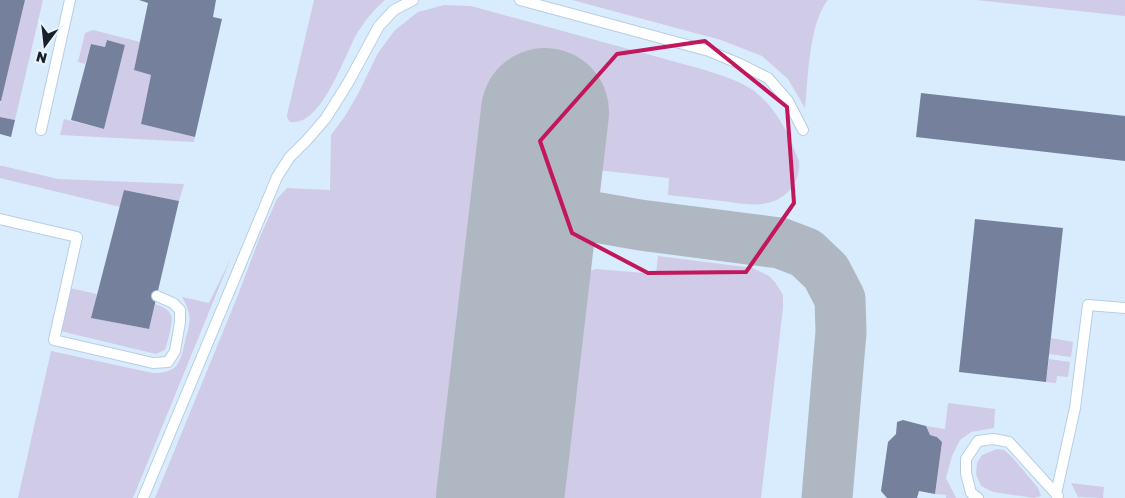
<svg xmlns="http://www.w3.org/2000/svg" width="1125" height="498" font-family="'Golos Text',sans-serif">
  <rect width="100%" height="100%" fill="#e9f3fc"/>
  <!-- built -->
  <rect fill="#d9ecfd" x="0" y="0" width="1125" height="498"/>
  <!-- green -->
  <g fill="#d0cbe7">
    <polygon points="25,0 43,0 15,120 0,117 0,104"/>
    <path d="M314,0H385C373,10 363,23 355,37C344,58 322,122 294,122C289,123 287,119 287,115Z"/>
    <path d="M572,0H828C809,22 808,79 805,108L788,79L762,56L721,40Z"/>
    <polygon points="976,0 1125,0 1125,16"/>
    <path d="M444,5L471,6L705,70C723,76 746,82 760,96C776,110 787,131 795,151C796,154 798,158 799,161C801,180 789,197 771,202C755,207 738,203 722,201C704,199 686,197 668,195L669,178L588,169L595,117L496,107L450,498H155L238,295L259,239L277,199L287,188L330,190L331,135L345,116L358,94L378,53L395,30L418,12Z"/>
    <polygon points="93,30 140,42 134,70 151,75 141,124 195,137 194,142 60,135 64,119 104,129 125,45 107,40 105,47 91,44 85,64 78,62 85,33"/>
    <polygon points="0,166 3,166 58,179 184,184 179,201 124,190 120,207 0,178"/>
    <polygon points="658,256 753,268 769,276 775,282 783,295 783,308 761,498 550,498 572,301 575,290 580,279 587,272 596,269 656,274"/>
    <path d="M231,258L133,498H18L51,351L153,373C178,373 180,363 185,342C190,322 193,316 182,297L209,303Z"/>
    <path d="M65,287L97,294L92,318L148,329L155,304C160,306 169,309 171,315C174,320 167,344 165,350L156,354L56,330Z"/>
    <polygon points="1051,338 1073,342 1071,357 1049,354"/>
    <polygon points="1049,359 1070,362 1068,377 1057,376 1056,383 1046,382"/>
    <polygon points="948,403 995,409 994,428 971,432 960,440 952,456 946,478 956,498 946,498 946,495 935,494 942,442 937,437 930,435 926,426 945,429"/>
    <polygon points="997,449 1004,450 1012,457 1038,488 1041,496 1034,498 993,492 981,486 976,474 977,463 982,455"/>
    <polygon points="1071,483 1104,487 1103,498 1078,497"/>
  </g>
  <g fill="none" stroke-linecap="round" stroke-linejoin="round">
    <!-- taxiway -->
    <polyline stroke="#afb8c2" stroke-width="51" points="522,305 529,265 541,239 560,222 583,215 640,225 780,243 806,253 826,272 840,299 841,332 827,498"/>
    <!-- runway -->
    <polyline stroke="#afb8c2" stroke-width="128" points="500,498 545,112"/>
  </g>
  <!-- building -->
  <g fill="#75809d">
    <polygon points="0,0 25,0 1,101 0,101"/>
    <polygon points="139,0 216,0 213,17 222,19 195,137 141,124 151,75 134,70 148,3"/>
    <polygon points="107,40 125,45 104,129 71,120 91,44 105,47"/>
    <polygon points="921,93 1125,116 1125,161 916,137"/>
    <polygon points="0,117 15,120 11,137 0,134"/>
    <polygon points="124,190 179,201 149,329 91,318"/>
    <polygon points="975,219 1063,228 1046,382 959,372"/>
    <polygon points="903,420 926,426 930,435 937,437 942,442 935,494 919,491 917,498 887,498 881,491 888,442 896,434 897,422"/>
  </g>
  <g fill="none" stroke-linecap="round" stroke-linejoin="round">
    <!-- lane casing -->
    <g stroke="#b6cee4" stroke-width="12">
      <g id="lane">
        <polyline points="520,0 709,51 740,64 768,78 788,101 803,130"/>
        <polyline points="41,130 70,0"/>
        <polyline points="0,219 77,237 54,340 153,363 168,362 175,351 180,322 180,310 173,303 157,296"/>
        <polyline points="1056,494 1075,408 1088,305 1125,308"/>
        <polyline points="143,498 277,177 289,158 307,140 326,118 348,83 379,26 394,10 413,0"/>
        <polyline points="978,498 971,493 966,473 966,459 978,441 993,439 1009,442 1058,496"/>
      </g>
    </g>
    <!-- lane -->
    <use href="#lane" stroke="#fff" stroke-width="10"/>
  </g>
  <!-- marked area -->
  <path fill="none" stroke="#c2185b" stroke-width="4" stroke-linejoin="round" d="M705,41L787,107L794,203L746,272L648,273L572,233L540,141L617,54Z"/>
  <!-- north arrow -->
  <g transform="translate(45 45) rotate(195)" stroke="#e9f3fc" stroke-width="4" paint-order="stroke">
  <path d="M0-4L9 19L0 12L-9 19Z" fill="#182129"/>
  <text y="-8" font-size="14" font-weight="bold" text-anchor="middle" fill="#182129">N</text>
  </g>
</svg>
